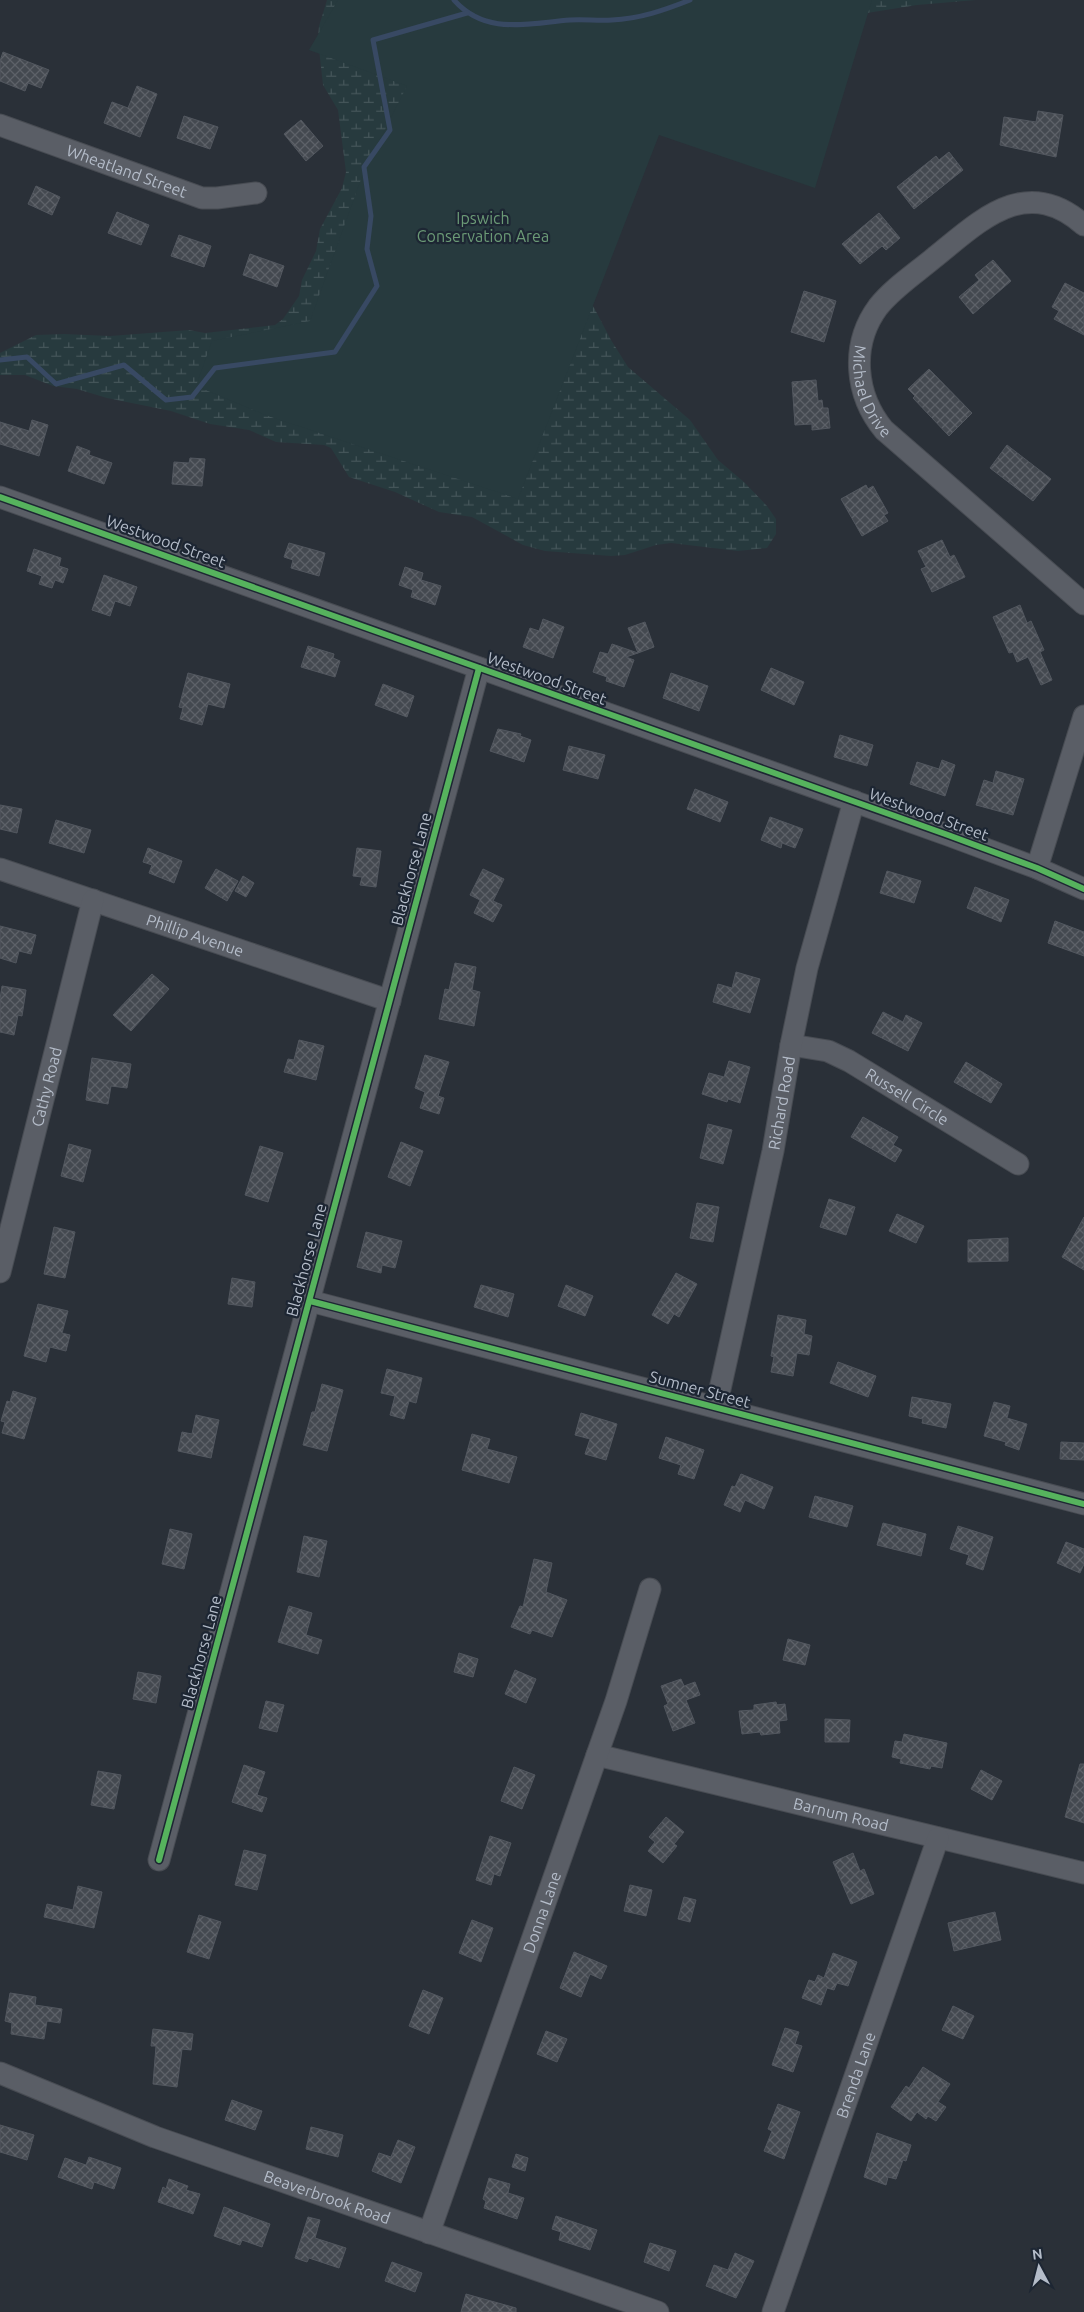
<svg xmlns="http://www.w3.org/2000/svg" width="1084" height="2312" font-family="Ubuntu,sans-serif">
  <defs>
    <pattern id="wetland-marsh" width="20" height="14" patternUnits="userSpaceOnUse" patternTransform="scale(1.25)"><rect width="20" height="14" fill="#273a3e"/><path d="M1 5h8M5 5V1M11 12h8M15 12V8" fill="none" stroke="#445559"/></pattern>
    <pattern id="building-cross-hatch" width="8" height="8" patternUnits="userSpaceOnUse" patternTransform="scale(1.25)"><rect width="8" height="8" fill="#444950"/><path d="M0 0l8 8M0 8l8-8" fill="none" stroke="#5d6168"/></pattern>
  </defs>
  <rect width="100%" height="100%" fill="#2a3038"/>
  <!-- wetland -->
  <g fill="url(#wetland-marsh)">
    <polygon points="327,0 796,0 704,34 580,281 611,340 628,367 690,420 718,460 744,482 767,506 776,519 776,534 767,548 738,551 671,543 656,545 625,555 611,556 545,551 523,545 472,517 439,512 395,492 349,477 331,448 324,445 276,442 249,430 210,424 171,411 107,398 77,389 53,386 25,375 0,375 0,353 36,335 64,334 110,336 189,330 205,333 275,325 283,319 299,296 302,280 316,251 320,229 342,188 346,172 338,110 323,85 318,40 319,26"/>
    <polygon points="831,0 976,0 917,5 867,13"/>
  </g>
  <!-- park -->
  <polygon fill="#273a3e" points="338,0 872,0 815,188 659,135 518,499 268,416 196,386 212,341 310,321 364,171 407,86 309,50"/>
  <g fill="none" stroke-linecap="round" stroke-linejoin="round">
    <!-- stream -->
    <g stroke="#384963" stroke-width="5">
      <path d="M454,0C486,36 528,23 570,20C584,19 598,21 612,20C639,19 665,10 690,0"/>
      <polyline points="0,360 27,357 56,384 124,365 166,400 192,397 215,368 335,352 377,286 367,249 371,216 364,167 390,130 373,40 467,13"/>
    </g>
  </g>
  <!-- building -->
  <g fill="url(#building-cross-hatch)" stroke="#52575f">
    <polygon points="3,52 49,70 41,88 28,83 25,91 0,81 0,61"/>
    <polygon points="137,86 157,94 140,137 104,123 112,102 128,108"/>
    <polygon points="1038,111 1063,115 1056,157 1000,145 1004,117 1036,122"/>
    <polygon points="184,116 218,127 210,149 177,138"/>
    <polygon points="301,120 323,146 306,161 284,134"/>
    <polygon points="949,152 963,170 914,209 897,187 936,156 939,160"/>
    <polygon points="36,186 60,197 52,215 28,204"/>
    <polygon points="117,212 149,225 141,245 108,233"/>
    <polygon points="879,213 900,238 886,250 882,246 860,264 842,244"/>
    <polygon points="179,235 211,246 204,267 171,256"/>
    <polygon points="250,254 284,266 277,287 243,275"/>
    <polygon points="993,260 1011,281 973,314 959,297 979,280 975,275"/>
    <polygon points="1065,283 1084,293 1084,335 1054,319 1059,311 1052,307"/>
    <polygon points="804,291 836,301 824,342 791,332"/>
    <polygon points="929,369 972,413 949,436 913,398 915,396 908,389"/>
    <polygon points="816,380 818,401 822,400 823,408 828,408 830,428 812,430 812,424 795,425 792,382"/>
    <polygon points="32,420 48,425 39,456 0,444 0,422 29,431"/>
    <polygon points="1007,445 1051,479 1033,501 990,468"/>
    <polygon points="77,446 90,451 89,455 112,463 104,484 68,471"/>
    <polygon points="190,458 205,459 202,486 172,484 174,462 189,463"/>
    <polygon points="866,485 868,489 873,486 888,513 884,515 888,521 862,536 841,499"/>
    <polygon points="942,540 950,557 954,555 965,577 932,592 921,569 926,567 918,551"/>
    <polygon points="289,543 325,553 319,576 291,568 293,560 284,557"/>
    <polygon points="34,549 61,558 59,566 68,569 63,583 55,580 52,588 39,584 42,576 27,571"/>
    <polygon points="405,567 423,573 421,580 441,586 435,605 411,597 413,590 399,585"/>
    <polygon points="104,575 137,587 130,606 115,601 110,616 92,610"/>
    <polygon points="1020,605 1027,623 1031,621 1044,650 1040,652 1052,680 1041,685 1028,657 1017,662 1013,652 1009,653 993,617"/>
    <polygon points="543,619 564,627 553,658 523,647 530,628 539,631"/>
    <polygon points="645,622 654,647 638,653 628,628"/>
    <polygon points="612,644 638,653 626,657 634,660 624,687 606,681 607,677 593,672 600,652 608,654"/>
    <polygon points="308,646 334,654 333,658 340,661 335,677 301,667"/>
    <polygon points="771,668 804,682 794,705 761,690"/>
    <polygon points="188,673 230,684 224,708 208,704 202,725 180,719 183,708 179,707"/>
    <polygon points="671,673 708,686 699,711 663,698"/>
    <polygon points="383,684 414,696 407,717 375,705"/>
    <polygon points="498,729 521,734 520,736 531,740 524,762 490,751"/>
    <polygon points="840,735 873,745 867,766 834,757"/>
    <polygon points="569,746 605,755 598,779 563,770"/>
    <polygon points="942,760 955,765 945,796 910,784 917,762 939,769"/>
    <polygon points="996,771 1024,779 1013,815 976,805 984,780 993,783"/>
    <polygon points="695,789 728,802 720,822 687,809"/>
    <polygon points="0,805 22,809 17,833 0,829"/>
    <polygon points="770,817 803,829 795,848 782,843 781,848 761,840"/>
    <polygon points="56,820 91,830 84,853 49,843"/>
    <polygon points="148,848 182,861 174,883 149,873 152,865 143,862"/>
    <polygon points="357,848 381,851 376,887 360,885 362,877 353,876"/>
    <polygon points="216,869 238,881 227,901 205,888"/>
    <polygon points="483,869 504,879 493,901 502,905 493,922 474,913 480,900 470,895"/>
    <polygon points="887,871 921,881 914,903 880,893"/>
    <polygon points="243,876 254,883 246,897 235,891"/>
    <polygon points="975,887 1009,900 1001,922 967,908"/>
    <polygon points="1055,921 1084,932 1084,956 1048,943"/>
    <polygon points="0,926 36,935 31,954 19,951 16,963 0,958"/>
    <polygon points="455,963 476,967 472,990 480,992 474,1026 439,1019 445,989 449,990"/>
    <polygon points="736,972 760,979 750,1013 713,1002 718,984 732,988"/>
    <polygon points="152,974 169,989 131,1031 113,1015"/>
    <polygon points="2,986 26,990 22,1016 18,1015 14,1035 0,1032 0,999"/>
    <polygon points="883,1012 903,1022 906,1015 922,1023 908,1051 872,1033"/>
    <polygon points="299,1040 324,1046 316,1080 284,1072 288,1059 294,1060"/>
    <polygon points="425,1055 449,1062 438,1096 444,1098 439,1114 420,1108 425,1092 415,1088"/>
    <polygon points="92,1058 131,1064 127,1088 111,1086 108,1104 86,1100"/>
    <polygon points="729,1061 750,1067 740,1103 728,1099 727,1102 702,1094 709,1073 724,1077"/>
    <polygon points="966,1062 1002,1084 991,1103 954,1082"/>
    <polygon points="863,1117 898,1137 893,1145 902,1150 895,1162 851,1137"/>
    <polygon points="708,1124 732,1130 723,1164 700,1158"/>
    <polygon points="401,1142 423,1151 410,1186 388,1177"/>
    <polygon points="69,1144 91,1150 83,1182 61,1176"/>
    <polygon points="260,1146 283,1153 268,1202 245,1195"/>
    <polygon points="829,1199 855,1207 846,1235 820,1227"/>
    <polygon points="697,1203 719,1207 713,1242 690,1238"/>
    <polygon points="897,1214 924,1226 916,1243 889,1231"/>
    <polygon points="1084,1217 1084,1270 1062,1257"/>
    <polygon points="54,1227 75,1232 65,1278 44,1274"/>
    <polygon points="366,1232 402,1241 395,1268 382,1265 381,1273 357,1267"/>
    <polygon points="1008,1238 1008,1261 968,1262 968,1240"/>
    <polygon points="676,1273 697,1284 679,1317 674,1314 668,1324 652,1315"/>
    <polygon points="232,1278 255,1282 252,1307 228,1304"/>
    <polygon points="481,1285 514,1294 508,1317 474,1307"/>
    <polygon points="566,1285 593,1296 585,1316 558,1306"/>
    <polygon points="38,1304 68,1311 62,1333 70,1335 66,1351 50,1347 46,1362 24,1356"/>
    <polygon points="778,1315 806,1320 804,1334 812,1336 809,1355 797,1353 793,1376 771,1372 774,1357 771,1356"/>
    <polygon points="838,1362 876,1376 868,1397 830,1383"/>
    <polygon points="387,1369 422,1378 416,1403 409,1401 404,1419 390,1415 395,1396 381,1393"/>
    <polygon points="322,1384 343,1390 327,1451 303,1445 312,1412 315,1412"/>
    <polygon points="13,1391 36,1398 24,1439 2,1433 5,1422 1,1421 7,1401 10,1402"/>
    <polygon points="912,1397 951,1404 946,1428 922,1423 923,1419 909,1416"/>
    <polygon points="994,1402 1010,1406 1007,1418 1027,1424 1019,1450 1005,1445 1006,1442 984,1436"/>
    <polygon points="581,1413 617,1424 606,1460 585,1454 590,1439 575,1435"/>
    <polygon points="196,1415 219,1420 211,1458 178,1451 182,1432 192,1434"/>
    <polygon points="472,1434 490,1439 487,1449 517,1457 509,1483 462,1470"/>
    <polygon points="666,1437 704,1450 694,1479 678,1474 681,1465 659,1458"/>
    <polygon points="1061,1442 1084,1443 1084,1460 1060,1459"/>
    <polygon points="741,1474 773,1487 764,1509 745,1500 740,1512 724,1505 732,1486 735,1487"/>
    <polygon points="815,1496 853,1506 847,1527 809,1517"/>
    <polygon points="883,1523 926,1534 921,1556 877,1545"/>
    <polygon points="958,1526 993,1537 983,1570 966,1564 969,1555 950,1549"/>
    <polygon points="170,1529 192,1534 184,1569 162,1564"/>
    <polygon points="304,1536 327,1541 319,1577 297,1572"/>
    <polygon points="1066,1542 1084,1549 1084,1564 1080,1573 1057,1563"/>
    <polygon points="534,1559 552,1563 546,1592 567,1600 552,1637 532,1630 530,1634 511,1627 520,1606 523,1607"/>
    <polygon points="289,1606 312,1613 306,1635 322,1640 318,1654 278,1642"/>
    <polygon points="788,1639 810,1645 805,1665 783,1660"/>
    <polygon points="459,1653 478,1659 473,1677 454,1672"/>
    <polygon points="515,1670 536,1679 526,1703 505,1694"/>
    <polygon points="138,1672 161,1676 156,1703 133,1699"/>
    <polygon points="681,1679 684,1686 695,1682 700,1695 686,1700 695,1723 673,1731 664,1706 668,1704 661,1686"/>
    <polygon points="266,1701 284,1705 277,1732 259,1728"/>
    <polygon points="776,1702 777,1705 785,1704 787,1720 779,1721 780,1733 761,1735 760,1732 742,1734 739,1711 754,1710 754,1705"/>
    <polygon points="825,1719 850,1720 849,1742 825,1742"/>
    <polygon points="904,1734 947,1743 942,1768 931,1766 930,1769 900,1763 901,1759 892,1757 895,1741 902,1742"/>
    <polygon points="1080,1764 1084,1764 1084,1823 1065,1817"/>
    <polygon points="244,1765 265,1772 257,1795 267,1798 262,1812 232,1802"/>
    <polygon points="514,1767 535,1775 522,1809 501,1801"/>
    <polygon points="981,1770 1002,1781 992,1800 971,1789"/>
    <polygon points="98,1771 121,1775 114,1809 91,1805"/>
    <polygon points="666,1817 684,1832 674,1844 677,1846 663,1863 648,1851 655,1842 649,1837"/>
    <polygon points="490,1836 511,1843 500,1876 494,1874 491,1885 476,1880"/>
    <polygon points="244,1850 266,1855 257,1890 235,1885"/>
    <polygon points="853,1853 860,1871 864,1869 874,1894 851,1904 833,1862"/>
    <polygon points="630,1885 652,1890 646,1916 624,1911"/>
    <polygon points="78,1886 102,1892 94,1928 44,1917 47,1904 73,1910"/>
    <polygon points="684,1897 696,1900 690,1922 678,1919"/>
    <polygon points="995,1912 1001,1940 954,1951 948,1923"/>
    <polygon points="199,1915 221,1922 209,1959 187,1952"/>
    <polygon points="472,1920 493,1928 481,1962 459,1953"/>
    <polygon points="574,1952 607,1966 601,1979 590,1974 581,1997 560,1988"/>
    <polygon points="833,1953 857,1962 848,1986 837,1983 834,1990 827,1988 821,2005 802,1998 809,1980 815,1982 818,1975 824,1978"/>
    <polygon points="423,1990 443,1998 429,2034 409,2026"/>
    <polygon points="10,1993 36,1997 35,2005 62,2009 60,2023 47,2021 44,2039 11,2034 12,2023 5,2021"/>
    <polygon points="953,2006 974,2016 963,2039 942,2030"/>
    <polygon points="785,2028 799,2032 795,2044 802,2046 793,2072 772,2065"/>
    <polygon points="153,2029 193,2034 191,2050 182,2049 177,2087 153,2084 156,2046 151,2046"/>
    <polygon points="546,2031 567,2039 557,2062 537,2054"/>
    <polygon points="923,2067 950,2084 938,2102 946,2107 936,2121 928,2116 926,2119 917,2112 911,2121 891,2107 906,2086 909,2088"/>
    <polygon points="232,2100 262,2111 255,2130 225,2120"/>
    <polygon points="778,2104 800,2112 784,2159 764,2151 772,2131 768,2129"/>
    <polygon points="0,2125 34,2135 27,2160 0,2152"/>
    <polygon points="311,2127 343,2135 338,2157 306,2149"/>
    <polygon points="877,2133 911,2145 906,2161 903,2160 896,2179 888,2177 886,2185 864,2177"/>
    <polygon points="398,2140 415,2147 401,2183 372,2171 379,2153 391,2157"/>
    <polygon points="516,2154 528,2158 525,2171 512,2167"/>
    <polygon points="89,2157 121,2168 114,2189 94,2182 92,2189 58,2177 65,2158 86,2165"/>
    <polygon points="489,2178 510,2184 508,2193 524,2198 517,2219 484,2208 486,2201 483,2199"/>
    <polygon points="169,2179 188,2186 186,2190 200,2194 193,2214 158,2202 163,2187 166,2189"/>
    <polygon points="224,2207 270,2224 262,2247 242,2240 240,2245 214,2236"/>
    <polygon points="556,2216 597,2230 590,2250 559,2240 561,2232 552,2229"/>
    <polygon points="308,2217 320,2220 315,2238 346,2248 339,2268 309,2258 307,2262 295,2258"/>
    <polygon points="650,2243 676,2251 669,2271 644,2262"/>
    <polygon points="735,2253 754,2261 736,2298 706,2286 714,2265 728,2270"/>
    <polygon points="392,2262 422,2273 415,2292 385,2281"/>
    <polygon points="466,2294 516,2308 516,2312 461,2312"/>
  </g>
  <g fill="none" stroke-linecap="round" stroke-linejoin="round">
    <!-- minor casing -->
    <g stroke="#484c53" stroke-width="23">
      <g id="minor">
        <path id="s1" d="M0,125L202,198H217L256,193"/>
        <path id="s2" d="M1084,225C1026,174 981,220 935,257C916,273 893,288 878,307C850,345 855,395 884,430L1084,604"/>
        <polyline points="0,497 948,835 1037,868 1084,889"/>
        <polyline points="1037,868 1084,716"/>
        <path id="s3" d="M0,869L390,1001"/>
        <path id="s4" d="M791,1045L828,1051L849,1061L1018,1164"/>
        <path id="s5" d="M0,1272L93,900"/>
        <polyline points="310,1301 1084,1504"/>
        <path id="s6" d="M716,1407L773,1151L791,1045L807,968L854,801"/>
        <path id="s7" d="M597,1755L1084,1873"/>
        <polyline points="159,1860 479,668"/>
        <path id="s8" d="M0,2073L155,2137L658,2312"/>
        <path id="s9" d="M429,2233L616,1701L650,1589"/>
        <path id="s10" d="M773,2312L938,1838"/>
      </g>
    </g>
    <!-- minor -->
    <use href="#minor" stroke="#5a5e66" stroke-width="21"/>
    <!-- cycleway casing -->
    <g stroke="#1d2633" stroke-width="9">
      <g id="cycleway">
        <polyline points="0,497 948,835 1037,868 1084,889"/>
        <polyline points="310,1301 1084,1504"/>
        <polyline points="159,1860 479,668"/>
      </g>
    </g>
    <!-- cycleway -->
    <use href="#cycleway" stroke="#56b35d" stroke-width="6"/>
  </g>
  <g text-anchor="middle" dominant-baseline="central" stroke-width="4.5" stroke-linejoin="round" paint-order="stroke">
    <!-- street labels -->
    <g font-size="16" fill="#b4bcc9" stroke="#1d2633">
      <text stroke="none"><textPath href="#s1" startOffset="135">Wheatland Street</textPath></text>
      <text stroke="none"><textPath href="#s2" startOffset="338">Michael Drive</textPath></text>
      <text transform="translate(166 541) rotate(20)">Westwood Street</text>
      <text transform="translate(547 678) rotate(20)">Westwood Street</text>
      <text transform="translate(929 814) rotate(20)">Westwood Street</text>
      <text transform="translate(411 869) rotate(-75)">Blackhorse Lane</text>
      <text stroke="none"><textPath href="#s3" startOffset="206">Phillip Avenue</textPath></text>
      <text stroke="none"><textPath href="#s5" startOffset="191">Cathy Road</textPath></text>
      <text stroke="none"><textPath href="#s4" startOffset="129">Russell Circle</textPath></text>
      <text stroke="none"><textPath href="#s6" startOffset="311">Richard Road</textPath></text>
      <text transform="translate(306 1260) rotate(-75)">Blackhorse Lane</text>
      <text transform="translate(700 1389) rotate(15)">Sumner Street</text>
      <text transform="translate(201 1652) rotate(-75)">Blackhorse Lane</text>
      <text stroke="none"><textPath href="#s7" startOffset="251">Barnum Road</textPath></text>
      <text stroke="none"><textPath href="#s9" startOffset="340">Donna Lane</textPath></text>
      <text stroke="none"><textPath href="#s10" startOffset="251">Brenda Lane</textPath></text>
      <text stroke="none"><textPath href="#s8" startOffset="350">Beaverbrook Road</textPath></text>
    </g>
    <!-- park labels -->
    <g font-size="16" fill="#6b9a76" stroke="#1d2633">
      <text x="483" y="218">Ipswich<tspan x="483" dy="18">Conservation Area</tspan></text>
    </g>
  </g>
  <!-- north arrow -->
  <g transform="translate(1039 2267) rotate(353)" stroke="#1d2633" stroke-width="4" paint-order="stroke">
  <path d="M0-4L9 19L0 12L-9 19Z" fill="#b4bcc9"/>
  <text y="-8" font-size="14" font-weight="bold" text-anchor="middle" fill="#b4bcc9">N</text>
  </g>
</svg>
